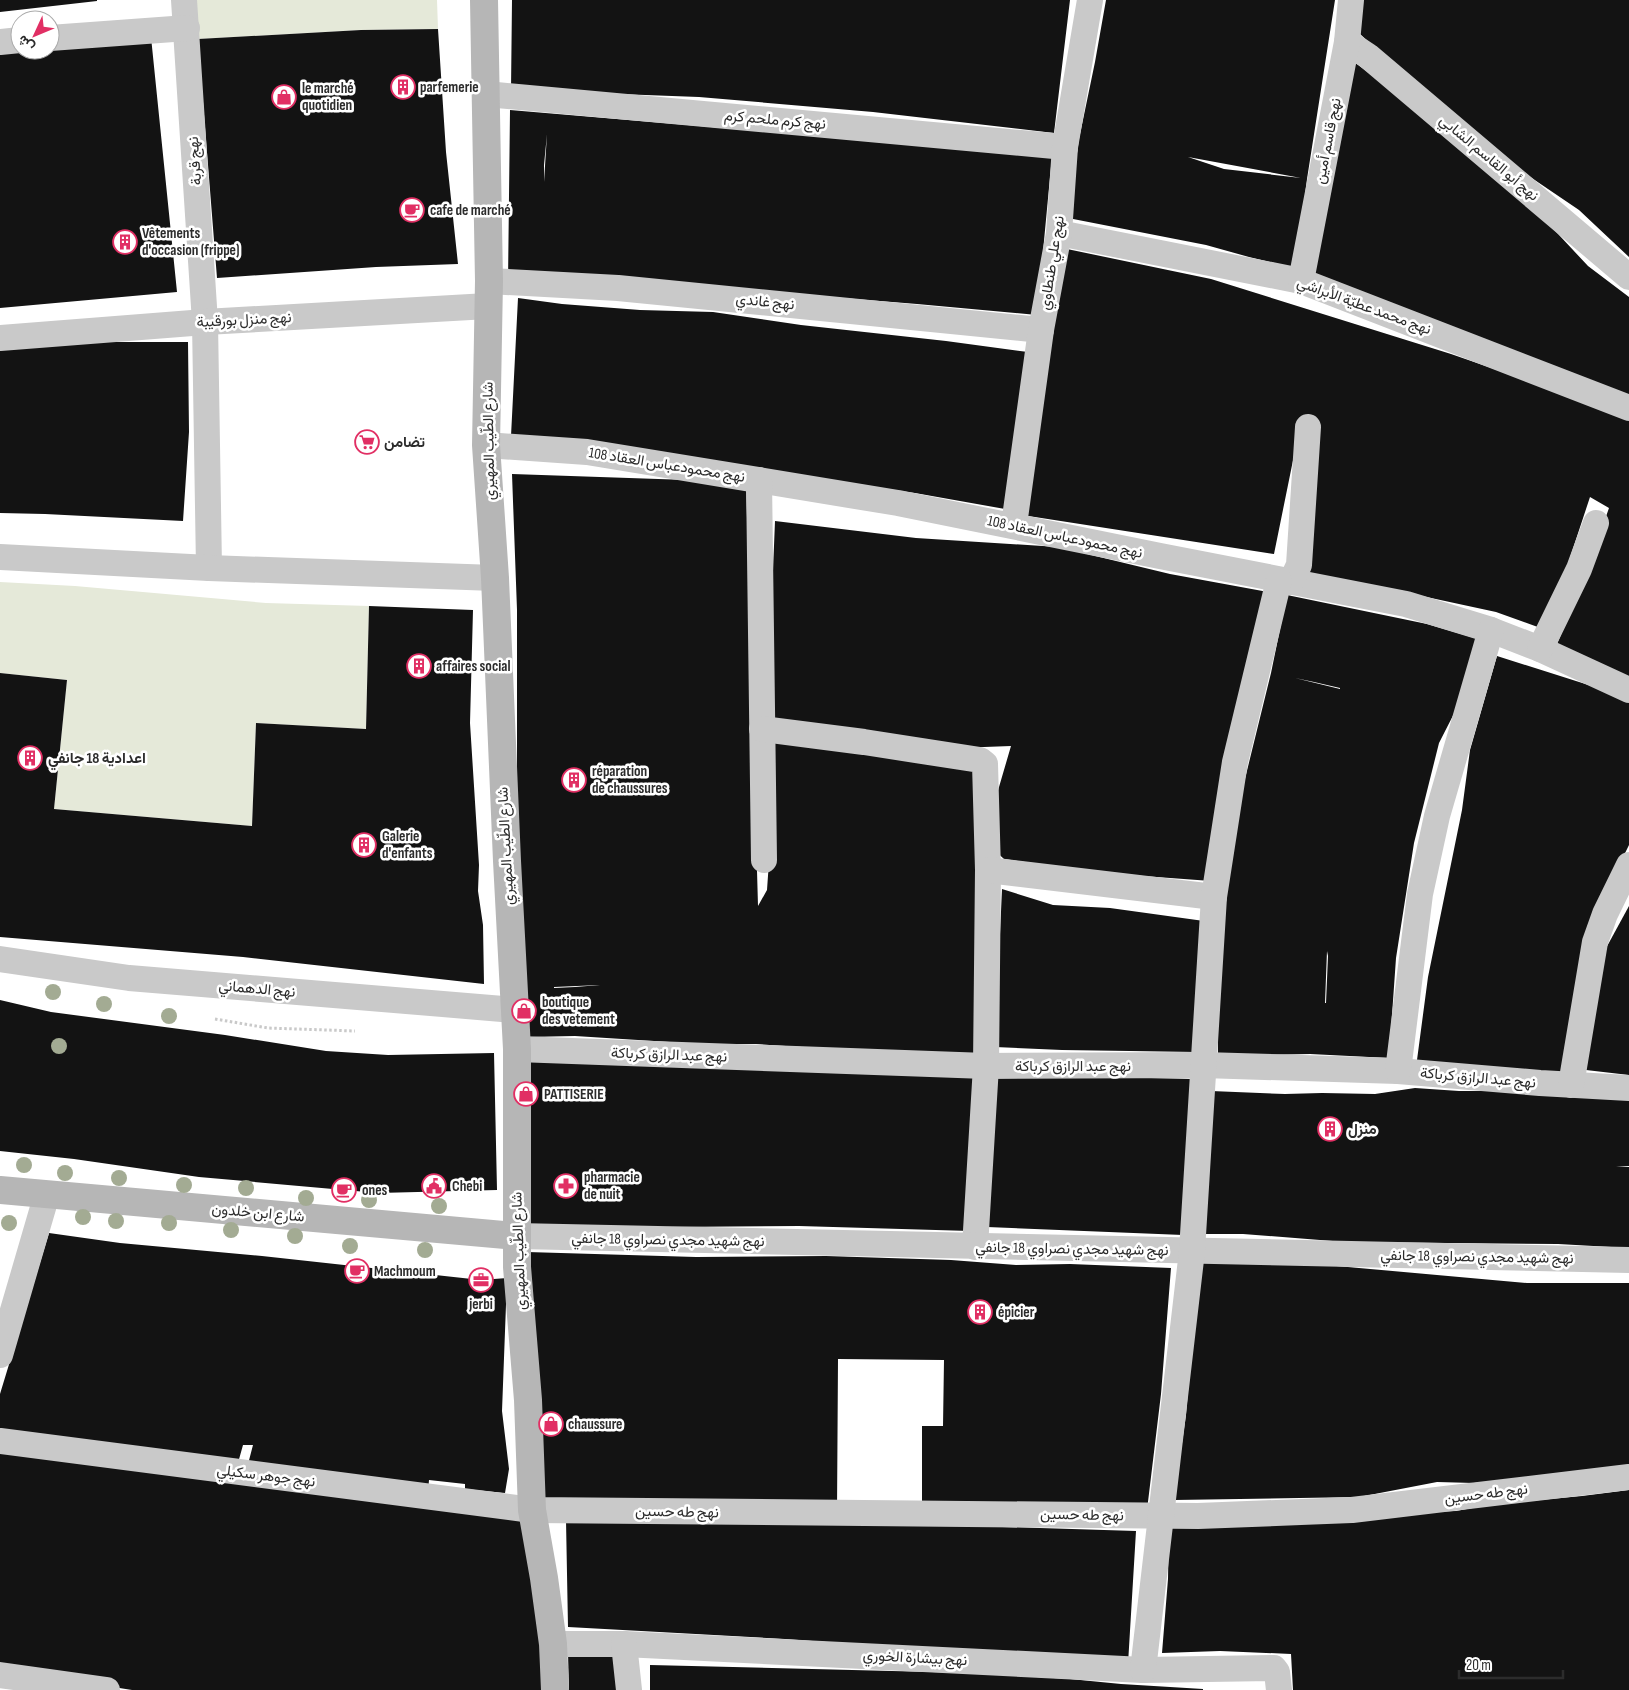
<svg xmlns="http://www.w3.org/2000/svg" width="1629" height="1690" font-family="'Sofia Sans Condensed',Vazirmatn,sans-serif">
  <rect width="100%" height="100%" fill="#fff"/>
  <!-- green -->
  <g fill="#e5e9d9">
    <polygon points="195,0 437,0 438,29 361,30 198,39"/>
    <polygon points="0,582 75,586 266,603 369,606 366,729 256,723 252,826 54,809 67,680 0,673"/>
  </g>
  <!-- building -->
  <g fill="#131313" fill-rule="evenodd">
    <polygon points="0,0 97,0 97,1 0,12"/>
    <polygon points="512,0 1070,0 1054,133 873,112 699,97 511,90"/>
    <path d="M1106,0H1335L1307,179L1296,268L1249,257L1206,245L1068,218L1079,139L1095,62ZM1188,157L1301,178L1224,169Z"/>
    <polygon points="1362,0 1629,0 1629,257 1579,210 1517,168 1408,79 1359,33"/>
    <polygon points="438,29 446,152 458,264 376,267 217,278 198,39 361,30"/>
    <polygon points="151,37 177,292 0,308 0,52 50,50"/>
    <polygon points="1354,62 1410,103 1545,220 1588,266 1629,297 1629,399 1310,275"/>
    <path d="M510,110L1052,156L1037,315L917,304L745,290L508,282ZM547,134L544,182V165Z"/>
    <polygon points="1067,249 1211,279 1451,354 1629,416 1629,681 1557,644 1582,585 1609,508 1590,497 1546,630 1496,612 1408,593 1300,578 1302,416 1274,554 1022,515"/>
    <polygon points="518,298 562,304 640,310 713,312 801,325 946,341 1028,352 1005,509 915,493 511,436"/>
    <polygon points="47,342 188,342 189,432 183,521 45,514 0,513 0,347"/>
    <path d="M512,474L746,482L758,906L767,890L773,804L772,742L980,767L975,1058L756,1044H701L575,1036L525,1037L517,813V610ZM600,985L575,987L554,988V987Z"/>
    <polygon points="775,521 916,538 1058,547 1170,574 1268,592 1211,881 1102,873 1004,859 992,848 992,811 1011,746 957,748 767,720"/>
    <path d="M1287,595L1427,624L1478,639L1463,696L1439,743L1414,843L1396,958L1389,1058L1310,1054L1218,1056V1008L1228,848L1271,673ZM1295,678L1314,682L1340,688V689ZM1327,951L1328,956L1326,1003H1325Z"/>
    <polygon points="369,606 473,610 470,723 479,865 478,891 483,925 484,984 243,957 0,937 0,673 67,680 54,809 252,826 256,723 366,729"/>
    <polygon points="1497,656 1598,688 1629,700 1629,845 1603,898 1563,1080 1417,1060 1428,977 1462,810 1470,750"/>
    <polygon points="1002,889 1053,905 1110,908 1204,921 1197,1052 1062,1050 995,1047"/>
    <polygon points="1629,906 1629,1075 1586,1070 1605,950"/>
    <polygon points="0,1000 51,1012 225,1035 326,1051 388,1055 494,1053 497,1190 378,1193 199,1177 74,1159 0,1151"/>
    <polygon points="528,1058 976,1075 970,1231 799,1226 526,1228"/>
    <polygon points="988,1071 1151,1078 1193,1079 1183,1235 987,1227"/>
    <polygon points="1415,1088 1459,1091 1511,1091 1629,1098 1629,1166 1616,1166 1629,1167 1629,1248 1558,1244 1345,1242 1243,1234 1205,1234 1211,1091 1285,1094 1322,1093 1375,1094"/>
    <polygon points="49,1233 120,1243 262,1256 481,1280 507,1278 502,1411 509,1469 505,1493 465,1489 465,1484 429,1480 428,1492 247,1468 253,1445 243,1445 236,1470 0,1431 0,1394"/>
    <polygon points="527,1252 696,1257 826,1256 951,1260 1016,1265 1070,1264 1171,1268 1161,1394 1147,1510 922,1512 922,1426 943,1426 944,1360 838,1359 837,1511 534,1500"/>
    <polygon points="1194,1256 1303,1263 1527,1283 1629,1283 1629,1471 1474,1483 1437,1482 1359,1497 1174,1500 1186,1415 1192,1343"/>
    <polygon points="0,1445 525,1514 550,1690 132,1690 0,1669"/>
    <polygon points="1629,1490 1629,1690 1293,1690 1291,1654 1220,1651 1162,1653 1168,1579 1169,1523 1456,1511 1489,1505 1582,1496"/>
    <polygon points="566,1520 971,1526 1136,1531 1128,1664 785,1639 568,1627"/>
    <polygon points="624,1652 625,1690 569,1690 568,1653"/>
    <polygon points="650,1665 972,1673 1070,1679 1121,1684 1203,1689 1203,1690 650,1690"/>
  </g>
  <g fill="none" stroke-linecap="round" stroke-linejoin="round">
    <!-- path -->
    <polyline stroke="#c9c9c9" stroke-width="3" stroke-dasharray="2.5 2.5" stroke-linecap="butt" points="215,1019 268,1028 355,1031"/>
    <!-- street -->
    <g stroke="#c9c9c9" stroke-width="26">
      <polyline points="184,0 205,322 209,568"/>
      <polyline points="50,38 187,28"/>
      <polyline points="0,42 20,40"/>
      <polyline points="1347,42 1368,56 1629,277"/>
      <polyline points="486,94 1065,147"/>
      <polyline points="1059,233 1301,281 1629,408"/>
      <polyline points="489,281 618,288 1041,330"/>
      <polyline points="1301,281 1347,42 1351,0"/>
      <polyline points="0,338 205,322 488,306"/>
      <polyline points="486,445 587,452 898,503 1160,556 1406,604 1491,630 1540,649 1629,690"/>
      <polyline points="759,480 764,860"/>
      <polyline points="1014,525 1041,330 1059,233 1065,147 1090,0"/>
      <polyline points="0,557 209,568 495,578"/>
      <polyline points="1291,582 1299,565 1308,427"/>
      <polyline points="1540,649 1579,569 1596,523"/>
      <polyline points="762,729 864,742 980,760 985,764 988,870 986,1066 975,1247"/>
      <polyline points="988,870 1214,897"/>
      <polyline points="0,959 129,978 515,1010"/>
      <polyline points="517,1049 986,1066 1203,1065 1398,1071 1540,1083 1629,1088"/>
      <polyline points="1398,1071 1420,894 1437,816 1491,630"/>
      <polyline points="1571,1085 1595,942 1605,914 1629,865"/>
      <polyline points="516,1236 1629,1260"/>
      <polyline points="0,1355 47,1194"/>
      <polyline points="0,1441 532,1510 1198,1516 1352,1510 1629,1477"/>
      <polyline points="553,1644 624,1644 1143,1670 1274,1668 1277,1672 1279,1690"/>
      <polyline points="624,1644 629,1690"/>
      <polyline points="1143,1670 1192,1251 1214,897 1235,762 1279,580"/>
      <polyline points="0,1675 107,1690"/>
    </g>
    <!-- secondary -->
    <g stroke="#b6b6b6" stroke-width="28">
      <polyline points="484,0 489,281 486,445 495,578 507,861 517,1049 517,1267 528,1400 532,1510 544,1578 553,1644 555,1690"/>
      <polyline points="0,1190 516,1236"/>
    </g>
  </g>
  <!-- trees -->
  <g fill="#a3ab93">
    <circle cx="53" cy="992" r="8"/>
    <circle cx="104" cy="1004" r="8"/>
    <circle cx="169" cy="1016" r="8"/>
    <circle cx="59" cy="1046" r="8"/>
    <circle cx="24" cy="1165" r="8"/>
    <circle cx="65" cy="1173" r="8"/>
    <circle cx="119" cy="1178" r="8"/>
    <circle cx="184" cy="1185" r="8"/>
    <circle cx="246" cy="1188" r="8"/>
    <circle cx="306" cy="1198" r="8"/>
    <circle cx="369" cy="1200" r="8"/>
    <circle cx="439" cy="1206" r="8"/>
    <circle cx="83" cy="1217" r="8"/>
    <circle cx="116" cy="1221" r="8"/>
    <circle cx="9" cy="1223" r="8"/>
    <circle cx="169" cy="1223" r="8"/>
    <circle cx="231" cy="1230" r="8"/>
    <circle cx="295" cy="1236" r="8"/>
    <circle cx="350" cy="1246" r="8"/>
    <circle cx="425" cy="1250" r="8"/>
  </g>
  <!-- icons -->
  <defs>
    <g id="building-ring" transform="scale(1.25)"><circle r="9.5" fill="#fff" stroke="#e12f64" stroke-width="1.5"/><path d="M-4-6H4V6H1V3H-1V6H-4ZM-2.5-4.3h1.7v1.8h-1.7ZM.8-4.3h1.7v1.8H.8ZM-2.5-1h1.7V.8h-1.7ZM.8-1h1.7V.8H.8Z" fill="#e12f64"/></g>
    <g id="shop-ring" transform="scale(1.25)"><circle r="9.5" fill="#fff" stroke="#e12f64" stroke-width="1.5"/><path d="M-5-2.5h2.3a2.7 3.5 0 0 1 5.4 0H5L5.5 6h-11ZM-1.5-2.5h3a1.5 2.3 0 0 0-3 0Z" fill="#e12f64"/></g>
    <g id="cafe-ring" transform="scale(1.25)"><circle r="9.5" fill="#fff" stroke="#e12f64" stroke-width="1.5"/><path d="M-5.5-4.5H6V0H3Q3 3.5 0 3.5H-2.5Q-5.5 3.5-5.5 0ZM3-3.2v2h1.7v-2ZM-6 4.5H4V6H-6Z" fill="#e12f64"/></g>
    <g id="supermarket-ring" transform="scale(1.25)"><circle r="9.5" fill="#fff" stroke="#e12f64" stroke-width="1.5"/><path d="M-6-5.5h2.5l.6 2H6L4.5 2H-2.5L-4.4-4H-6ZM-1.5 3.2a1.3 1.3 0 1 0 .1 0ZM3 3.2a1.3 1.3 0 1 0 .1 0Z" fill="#e12f64"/></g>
    <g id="civic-ring" transform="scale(1.25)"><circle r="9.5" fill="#fff" stroke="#e12f64" stroke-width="1.5"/><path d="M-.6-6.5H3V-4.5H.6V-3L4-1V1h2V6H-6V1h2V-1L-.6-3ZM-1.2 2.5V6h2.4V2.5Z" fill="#e12f64"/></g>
    <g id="pharmacy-ring" transform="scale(1.25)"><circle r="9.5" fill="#fff" stroke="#e12f64" stroke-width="1.5"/><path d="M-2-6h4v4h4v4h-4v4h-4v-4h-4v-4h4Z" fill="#e12f64"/></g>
    <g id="office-ring" transform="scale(1.25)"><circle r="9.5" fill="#fff" stroke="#e12f64" stroke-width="1.5"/><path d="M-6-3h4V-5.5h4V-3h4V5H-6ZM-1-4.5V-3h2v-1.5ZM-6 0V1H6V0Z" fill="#e12f64"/></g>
  </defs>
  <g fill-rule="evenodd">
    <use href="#building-ring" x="403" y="87"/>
    <use href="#shop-ring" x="284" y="97"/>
    <use href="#cafe-ring" x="412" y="210"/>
    <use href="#building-ring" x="125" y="242"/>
    <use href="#supermarket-ring" x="367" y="442"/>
    <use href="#building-ring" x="419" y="666"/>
    <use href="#building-ring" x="30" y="758"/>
    <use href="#building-ring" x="574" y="780"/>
    <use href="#building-ring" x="364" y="845"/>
    <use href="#shop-ring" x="524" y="1011"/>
    <use href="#shop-ring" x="526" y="1094"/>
    <use href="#building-ring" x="1330" y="1129"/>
    <use href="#civic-ring" x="434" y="1186"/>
    <use href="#pharmacy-ring" x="566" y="1186"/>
    <use href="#cafe-ring" x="344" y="1190"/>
    <use href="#cafe-ring" x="357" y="1271"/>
    <use href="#office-ring" x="481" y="1280"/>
    <use href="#building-ring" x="980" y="1312"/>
    <use href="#shop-ring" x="551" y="1424"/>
  </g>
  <g text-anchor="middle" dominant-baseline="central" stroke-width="5" stroke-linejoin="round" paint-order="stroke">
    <!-- poi labels -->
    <g font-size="15" font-weight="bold" fill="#2c2c2c" stroke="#fff" text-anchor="start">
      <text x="420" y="87">parfemerie</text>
      <text x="302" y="88">le marché<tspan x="302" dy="17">quotidien</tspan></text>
      <text x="430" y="210">cafe de marché</text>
      <text x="142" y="233">Vêtements<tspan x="142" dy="17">d'occasion (frippe)</tspan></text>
      <text x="384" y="442">تضامن</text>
      <text x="436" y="666">affaires social</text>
      <text x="48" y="758">اعدادية 18 جانفي</text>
      <text x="592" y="771">réparation<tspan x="592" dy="17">de chaussures</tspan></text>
      <text x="382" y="836">Galerie<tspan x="382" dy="17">d'enfants</tspan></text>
      <text x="542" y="1002">boutique<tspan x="542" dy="17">des vetement</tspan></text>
      <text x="544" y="1094">PATTISERIE</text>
      <text x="1348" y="1129">منزل</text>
      <text x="584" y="1177">pharmacie<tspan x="584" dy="17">de nuit</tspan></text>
      <text x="452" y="1186">Chebi</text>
      <text x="362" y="1190">ones</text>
      <text x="374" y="1271">Machmoum</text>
      <text x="481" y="1304" text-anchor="middle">jerbi</text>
      <text x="998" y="1312">épicier</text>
      <text x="568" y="1424">chaussure</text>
    </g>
    <!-- street labels -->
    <g font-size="15" fill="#2c2c2c" stroke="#fff">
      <text transform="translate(775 120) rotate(5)">نهج كرم ملحم كرم</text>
      <text transform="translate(1328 141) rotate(-79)">نهج قاسم أمين</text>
      <text transform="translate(1489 158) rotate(40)">نهج أبو القاسم الشابي</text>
      <text transform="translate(195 161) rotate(-94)">نهج قربة</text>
      <text transform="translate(1052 263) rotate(-81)">نهج علي طنطاوي</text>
      <text transform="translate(765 302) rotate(6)">نهج غاندي</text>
      <text transform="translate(1364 306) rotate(20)">نهج محمد عطيّة الأبراشي</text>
      <text transform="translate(244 320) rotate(-3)">نهج منزل بورقيبة</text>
      <text transform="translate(489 441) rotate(-91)">شارع الطّيب المهيري</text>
      <text transform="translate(667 465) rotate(9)">نهج محمودعباس العقاد 108</text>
      <text transform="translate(1065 537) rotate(12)">نهج محمودعباس العقاد 108</text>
      <text transform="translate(506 846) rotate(-93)">شارع الطّيب المهيري</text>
      <text transform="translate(257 989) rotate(5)">نهج الدهماني</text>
      <text transform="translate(669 1055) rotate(2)">نهج عبد الرازق كرباكة</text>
      <text x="1073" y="1066">نهج عبد الرازق كرباكة</text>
      <text transform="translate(1478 1078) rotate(5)">نهج عبد الرازق كرباكة</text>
      <text transform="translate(258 1213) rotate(5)">شارع ابن خلدون</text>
      <text transform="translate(668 1240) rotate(1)">نهج شهيد مجدي نصراوي 18 جانفي</text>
      <text transform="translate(1072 1249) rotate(1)">نهج شهيد مجدي نصراوي 18 جانفي</text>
      <text transform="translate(519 1251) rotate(-92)">شارع الطّيب المهيري</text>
      <text transform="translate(1477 1257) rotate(1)">نهج شهيد مجدي نصراوي 18 جانفي</text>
      <text transform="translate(266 1476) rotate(7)">نهج جوهر سكيلي</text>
      <text transform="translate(1486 1494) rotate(-7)">نهج طه حسين</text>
      <text transform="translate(677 1512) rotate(1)">نهج طه حسين</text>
      <text transform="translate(1082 1515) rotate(1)">نهج طه حسين</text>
      <text transform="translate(915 1658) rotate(3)">نهج بيشارة الخوري</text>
    </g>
  </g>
  <!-- north arrow -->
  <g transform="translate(35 35) rotate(226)"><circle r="24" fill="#ffffff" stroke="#ababab"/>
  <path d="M0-4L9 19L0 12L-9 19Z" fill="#e12f64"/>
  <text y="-8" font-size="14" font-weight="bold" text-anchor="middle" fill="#2c2c2c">ش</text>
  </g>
  <!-- scale -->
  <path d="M1459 1670v8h104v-8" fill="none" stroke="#2c2c2c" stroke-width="2.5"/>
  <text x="1466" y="1670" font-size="15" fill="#2c2c2c" stroke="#ffffff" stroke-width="4" paint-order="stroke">20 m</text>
</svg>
